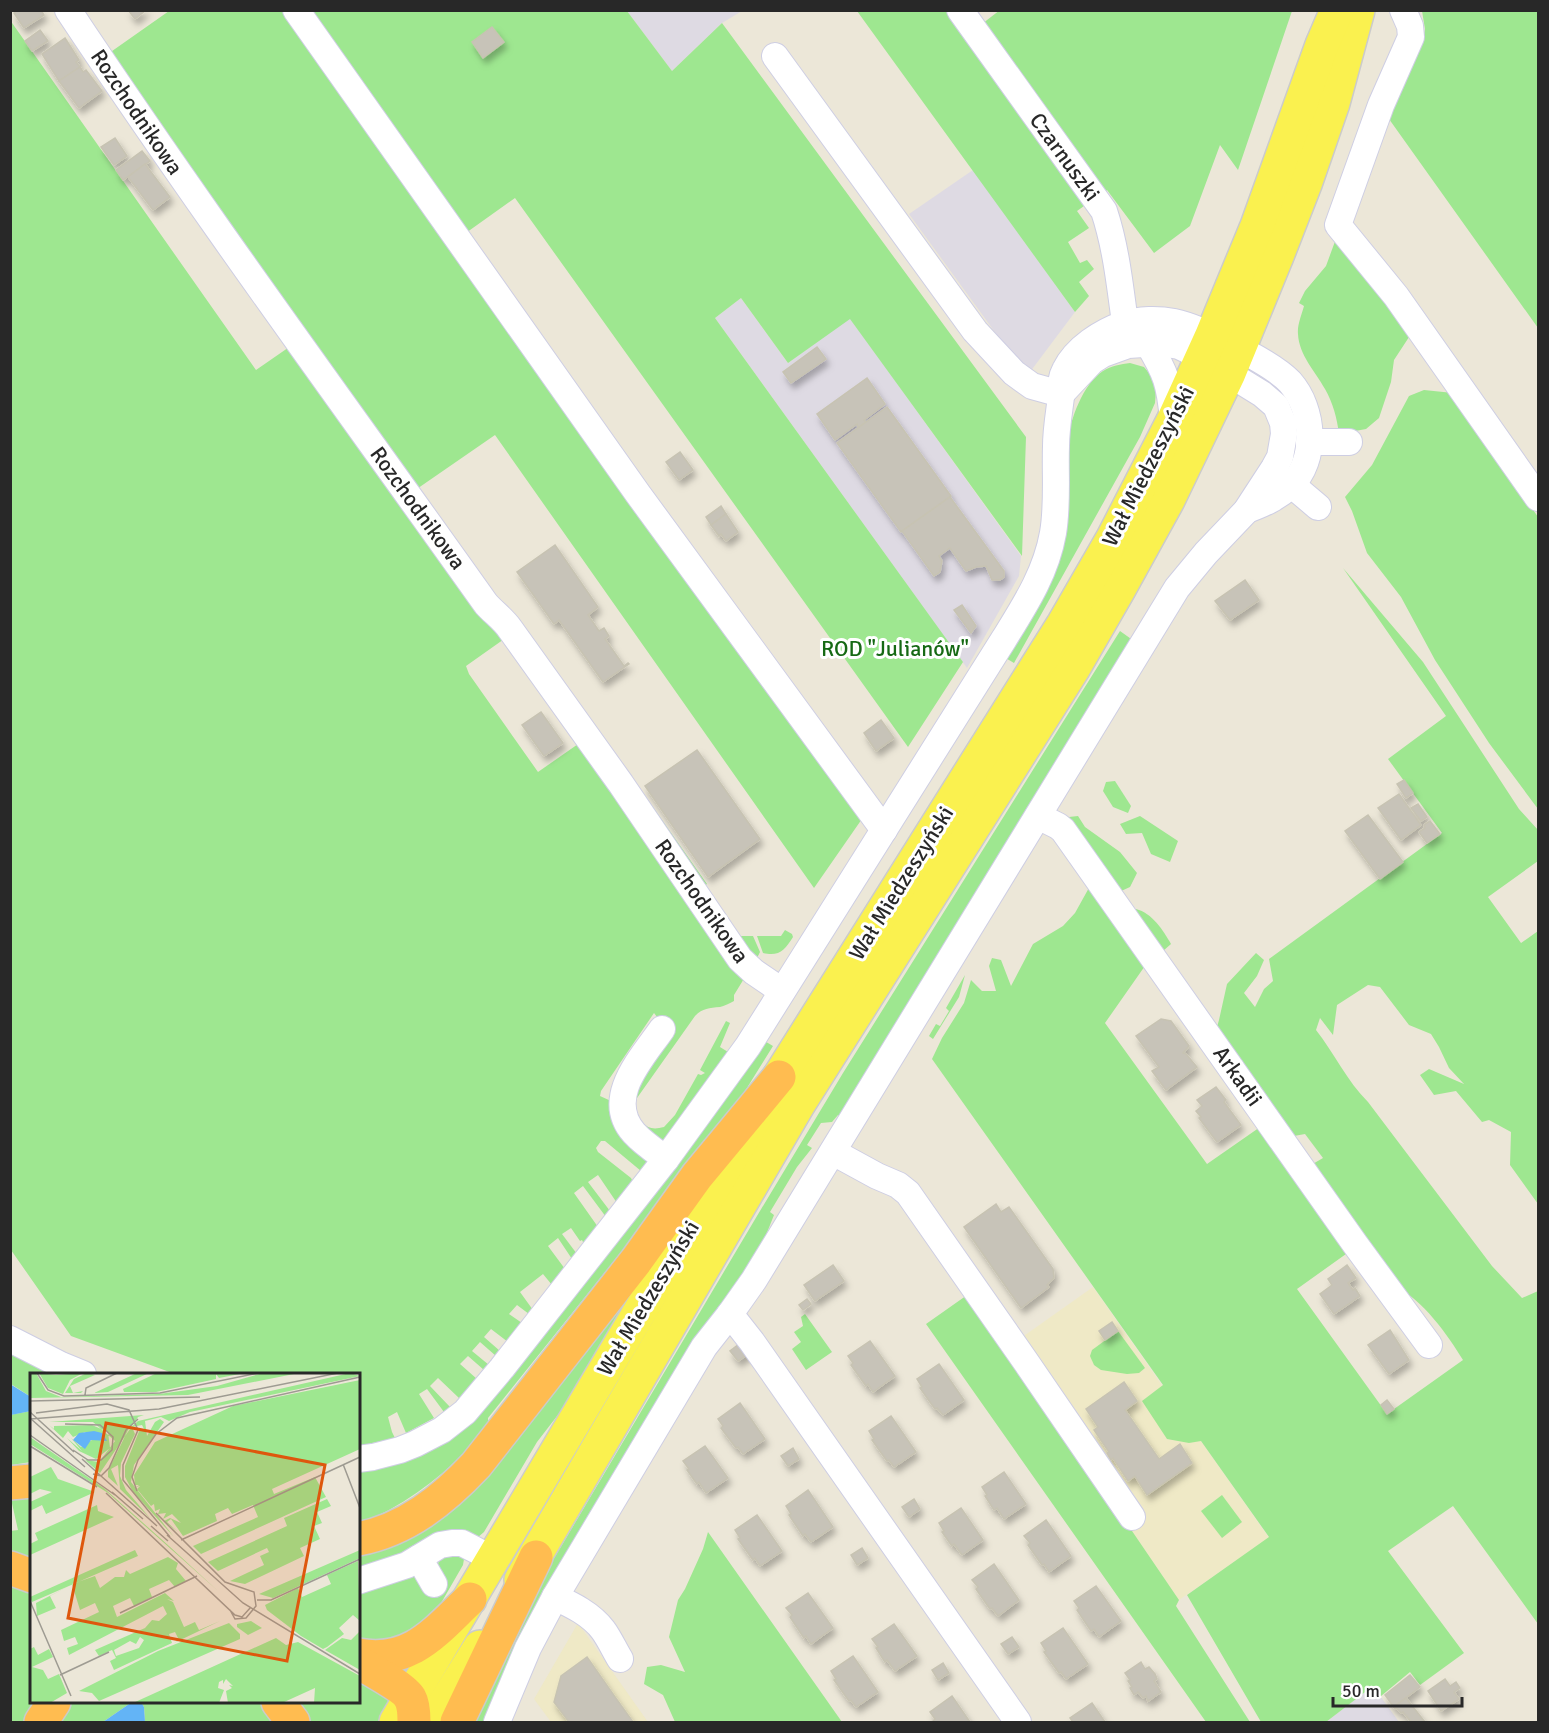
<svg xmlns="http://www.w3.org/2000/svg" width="1549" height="1733" font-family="Signika,sans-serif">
  <defs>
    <filter id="shadow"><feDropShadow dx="3" dy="5.5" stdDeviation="3" flood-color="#0004"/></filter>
  </defs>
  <rect width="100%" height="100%" fill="#ece7d8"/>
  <!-- industrial -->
  <g fill="#dedae3">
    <polygon points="627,11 742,11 722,23 672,71"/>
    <polygon points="973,170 1075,312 1027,376 909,214"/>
    <polygon points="741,298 788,363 850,318 1021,556 1019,576 967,668 715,318"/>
    <polygon points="1373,1686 1399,1722 1326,1722"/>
  </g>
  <!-- education -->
  <g fill="#efe9c6">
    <polygon points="1093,1287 1269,1538 1179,1600 1007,1348"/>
    <polygon points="578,1623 648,1722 551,1722 534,1699"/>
  </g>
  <!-- green -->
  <g fill="#9ee790">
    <polygon points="1000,10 1292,11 1238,170 1220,145 1190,226 1154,253 1107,190 1102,195 978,27"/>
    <polygon points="169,11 288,11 864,816 814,888 495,435 411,493 105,56"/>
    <polygon points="304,11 627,11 672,71 722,23 1026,437 1022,556 850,319 788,363 741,298 715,318 963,662 908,747 515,198 463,235"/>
    <polygon points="857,11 952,11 1091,201 1077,211 1089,228 1068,242 1080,263 1087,260 1094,269 1079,282 1089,296 1075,312"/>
    <polygon points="1422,11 1538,11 1538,328 1389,119 1400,89 1423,41 1425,29"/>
    <path d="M10,20L256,370L295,343L507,637L466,666L469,674L538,772L581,742L745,977L734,995V1001C730,1003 724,1006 720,1007C709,1008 703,1008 695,1016L637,1098L634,1109C642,1123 646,1132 664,1127L675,1115L698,1074L701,1075L705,1073L700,1070L726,1021L730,1023L720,1047L728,1052L743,1031L710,1080L664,1143L641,1131L630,1104L668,1031L654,1013L601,1091L600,1096L611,1101L650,1160L641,1171L605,1141H601L596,1148L598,1152L631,1178L633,1182L617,1203L598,1175L588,1182L610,1211L606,1217L583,1186L574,1193L598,1227L584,1244L582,1240L580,1241L571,1228L562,1234L577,1254L572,1259L558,1238L548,1246L565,1269L552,1285L543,1274L520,1292L533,1310L529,1314L517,1305L509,1314L522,1323L508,1342L491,1329L484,1337L500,1351L496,1356L480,1342L472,1351L489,1365L484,1370L468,1356L460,1364L477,1379L459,1398L438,1378L430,1386L450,1407L444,1412L427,1389L419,1394L434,1418L406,1433L397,1412L388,1417L392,1432L395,1438L359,1446L358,1374H175L71,1336L11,1250Z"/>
    <path d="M1337,236L1411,334L1394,360L1391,382L1379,418L1366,429L1339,434C1337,418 1333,403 1325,389C1315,371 1299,355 1298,334C1297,325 1302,314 1304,306L1299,303L1305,291L1326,266Z"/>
    <path d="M1130,363L1144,367L1154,379L1156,391L1155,403L1140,437L1014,663L1004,657L1049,580L1067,442C1071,419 1082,385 1103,371C1111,366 1121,364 1130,363Z"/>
    <polygon points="1424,390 1453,393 1538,517 1538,809 1489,743 1435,660 1401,597 1367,553 1352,511 1345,497 1372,465 1409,396"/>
    <path d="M1343,568L1423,662L1519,809L1538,830V861L1488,897L1521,943L1538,931V1204L1510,1165L1511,1132L1489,1120L1482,1122L1456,1091L1434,1095L1420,1075L1429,1069L1464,1084L1449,1068L1439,1047L1431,1034L1409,1025L1380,987L1368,985L1337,1005L1333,1035L1320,1018L1316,1030C1334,1053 1347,1081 1368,1102L1492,1266L1522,1298L1538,1291V1624L1453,1506L1388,1551L1464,1653L1420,1685L1410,1672L1381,1696L1373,1686L1326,1722H1261L1187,1595L1269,1537L1201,1441L1189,1443L1167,1439L1142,1401L1163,1385L932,1059L942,1038L964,1003L971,980L982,991H996L989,966L992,958L1001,960L1011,986L1033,944L1063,926L1075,913L1090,886L1147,963L1105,1023L1207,1164L1263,1125L1353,1249L1297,1289L1387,1414L1463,1360C1448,1335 1422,1299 1396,1287L1311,1165L1323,1158L1305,1134L1294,1136L1215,1034L1219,1020L1227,984L1256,953L1264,960L1257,976L1244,993L1255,1007L1264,989L1273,981L1269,959L1442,833L1388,759L1446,716Z"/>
    <polygon points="1120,631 1134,641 842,1118 838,1115 832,1122 821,1123 807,1145 812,1148 797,1167 770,1212 774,1215 762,1245 486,1722 466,1722 507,1642 553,1560 754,1221 843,1073"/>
    <polygon points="1115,781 1131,806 1128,813 1113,807 1103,791 1106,782"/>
    <polygon points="641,790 707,884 704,886 738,936 753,936 760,952 757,958 745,945 638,793"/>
    <polygon points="1078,816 1085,827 1120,852 1137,873 1130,887 1119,892 1066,825 1069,817"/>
    <polygon points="1140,816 1178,841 1170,862 1151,854 1142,833 1126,834 1120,824"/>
    <path d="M1136,909C1152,913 1163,930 1171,944L1163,951L1135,916Z"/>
    <path d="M785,930L792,934L793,937C785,950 779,957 763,953L757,936H781Z"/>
    <polygon points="965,975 959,997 933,1039 929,1036 936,1024 940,1026 949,1011 946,1008"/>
    <path d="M761,1039L773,1046L727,1120L488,1418V1428C459,1460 428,1489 389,1510C380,1515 369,1518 359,1522L358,1469L417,1454Z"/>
    <polygon points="658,1254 571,1398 537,1442 484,1532 477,1538 359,1573 359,1554 414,1536 455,1508 485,1478"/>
    <polygon points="970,1293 1179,1600 1176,1606 1250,1722 1206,1722 926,1324"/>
    <polygon points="805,1314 832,1352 806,1370 792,1349 801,1342 794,1332 803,1326 801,1317"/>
    <polygon points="1118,1331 1145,1368 1139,1373 1127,1374 1101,1370 1094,1365 1090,1356 1092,1350"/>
    <polygon points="10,1347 61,1374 32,1374 31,1397 11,1384"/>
    <polygon points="31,1411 31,1462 11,1465 10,1415"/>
    <polygon points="1222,1495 1242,1522 1222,1538 1201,1511"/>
    <polygon points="31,1496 31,1561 11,1554 10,1531 18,1530 11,1499"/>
    <polygon points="708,1532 842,1722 675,1722 663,1695 644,1684 647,1667 661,1665 685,1672 669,1637 678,1600 685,1589 703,1549"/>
    <polygon points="461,1554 464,1559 463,1565 433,1617 409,1637 359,1643 358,1594 362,1591 407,1575 419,1578 439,1569 438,1564 440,1557"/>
    <polygon points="10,1580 31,1590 32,1702 38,1702 27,1722 11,1722"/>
    <polygon points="359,1678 381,1692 391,1704 382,1722 306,1722 294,1702 358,1702"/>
    <polygon points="72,1702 132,1702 103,1722 57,1722"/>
    <polygon points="141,1702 259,1702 275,1722 145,1722 144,1707"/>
  </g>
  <!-- water -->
  <g fill="#63b4f6">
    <polygon points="10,1384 31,1397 31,1411 11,1415"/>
    <polygon points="132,1702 141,1702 144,1707 145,1722 103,1722"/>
  </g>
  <!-- building -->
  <g fill="#c7c3b8" stroke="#c7c3b2" stroke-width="1.5" filter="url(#shadow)">
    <polygon points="17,10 41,10 44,15 24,28 14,13"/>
    <polygon points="128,10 146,10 135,19"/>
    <polygon points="492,27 504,42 483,58 472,42"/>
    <polygon points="40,30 48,41 32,51 25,41"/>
    <polygon points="65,38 79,60 76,62 80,67 59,81 42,54"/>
    <polygon points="80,67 83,72 86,70 102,91 79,108 59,81"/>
    <polygon points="115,138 127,156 114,165 101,147"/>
    <polygon points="142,151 150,161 123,180 116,170"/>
    <polygon points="145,164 170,197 153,210 128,177"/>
    <polygon points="817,347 826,359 791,383 783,372"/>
    <polygon points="867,378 885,404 864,420 866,422 858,428 857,424 835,440 817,414"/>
    <polygon points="887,407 951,496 901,532 837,443"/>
    <polygon points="680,452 693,470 679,480 666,462"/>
    <polygon points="950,497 1004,571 1004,577 1000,580 992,580 986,566 976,567 966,571 950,548 939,556 942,561 940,572 934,576 902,531"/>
    <polygon points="721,506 726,514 711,525 706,517"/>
    <polygon points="726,514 738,532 726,541 721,534 719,536 711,525"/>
    <polygon points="555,545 598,607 588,615 599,631 604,628 609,636 605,639 624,666 628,663 629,664 603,682 559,620 554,624 517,572"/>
    <polygon points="1245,580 1259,600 1230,620 1215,601"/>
    <polygon points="962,605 976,626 971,633 954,610"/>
    <polygon points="541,712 563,743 544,756 522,725"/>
    <polygon points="881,720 894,738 876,751 864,733"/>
    <polygon points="697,750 760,839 708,877 645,786"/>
    <polygon points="1404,780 1413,793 1406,798 1397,784"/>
    <polygon points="1399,794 1421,825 1401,840 1378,808"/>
    <polygon points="1418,804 1427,817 1421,821 1411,808"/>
    <polygon points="1368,815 1403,862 1380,879 1345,831"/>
    <polygon points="1430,821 1440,834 1427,843 1419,832 1425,828 1424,825"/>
    <polygon points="1161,1019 1171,1021 1189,1046 1183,1053 1186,1054 1197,1067 1166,1090 1152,1071 1159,1067 1136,1036"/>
    <polygon points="1216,1087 1226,1100 1224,1102 1241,1125 1217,1142 1199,1118 1201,1117 1196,1111 1202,1106 1197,1100"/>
    <polygon points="996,1204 1001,1212 1009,1207 1053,1269 1054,1278 1047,1285 1049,1287 1021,1308 964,1227"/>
    <polygon points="833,1265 844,1281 815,1301 804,1285"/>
    <polygon points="1347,1265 1356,1278 1348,1283 1353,1290 1355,1288 1360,1296 1334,1314 1320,1294 1332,1285 1328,1279"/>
    <polygon points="807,1299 811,1304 803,1310 799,1305"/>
    <polygon points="1112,1322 1118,1331 1105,1340 1099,1331"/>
    <polygon points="1390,1330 1409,1360 1389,1374 1368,1345"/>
    <polygon points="743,1341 751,1352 738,1361 730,1351"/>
    <polygon points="870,1341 895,1376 873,1392 868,1384 866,1386 851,1365 853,1363 848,1356"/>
    <polygon points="939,1364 964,1400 943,1415 937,1408 935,1409 920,1388 922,1387 917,1379"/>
    <polygon points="1124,1382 1137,1401 1125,1410 1159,1459 1180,1444 1192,1463 1147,1495 1135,1476 1128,1481 1113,1458 1111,1460 1107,1453 1109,1452 1094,1430 1098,1427 1086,1409"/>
    <polygon points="1387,1400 1394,1409 1387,1414 1381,1405"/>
    <polygon points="740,1403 765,1439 743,1454 738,1447 736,1448 721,1428 723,1426 718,1419"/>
    <polygon points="891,1416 916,1452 894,1467 889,1460 887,1461 872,1440 874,1439 869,1431"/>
    <polygon points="705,1446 728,1478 706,1493 699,1482 697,1484 687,1470 689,1469 683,1461"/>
    <polygon points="793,1448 799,1459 788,1466 781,1456"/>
    <polygon points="1004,1472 1026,1504 1004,1519 997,1508 994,1510 985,1496 987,1495 982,1487"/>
    <polygon points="808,1490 833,1527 811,1542 805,1534 803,1536 789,1515 791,1514 786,1506"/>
    <polygon points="914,1499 920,1509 909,1517 902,1507"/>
    <polygon points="961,1508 983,1540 962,1555 954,1544 952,1546 942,1532 944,1531 939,1523"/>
    <polygon points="757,1515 782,1551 760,1566 755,1558 753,1560 738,1539 740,1538 735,1530"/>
    <polygon points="1046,1520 1071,1556 1049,1572 1044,1564 1042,1565 1028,1545 1030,1543 1024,1536"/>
    <polygon points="862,1548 868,1558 857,1565 851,1555"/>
    <polygon points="994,1564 1019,1600 998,1616 992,1608 990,1609 976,1589 978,1587 972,1580"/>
    <polygon points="1096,1586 1121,1621 1099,1637 1094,1629 1091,1631 1077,1610 1079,1608 1074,1601"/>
    <polygon points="808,1593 833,1628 811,1644 806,1636 804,1638 790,1617 792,1615 786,1608"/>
    <polygon points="894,1624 917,1656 895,1671 887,1660 885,1662 876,1648 878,1647 872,1639"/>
    <polygon points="1063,1628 1088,1664 1066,1679 1061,1672 1059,1673 1044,1652 1046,1651 1041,1643"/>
    <polygon points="1012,1637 1019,1647 1008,1654 1001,1644"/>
    <polygon points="853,1656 878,1692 856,1707 851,1700 849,1701 834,1680 836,1679 831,1671"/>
    <polygon points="587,1657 615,1697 633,1722 569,1722 554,1702 561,1676"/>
    <polygon points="1141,1662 1145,1669 1149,1667 1155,1674 1157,1679 1154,1681 1161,1692 1148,1701 1146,1696 1143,1698 1138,1692 1134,1695 1130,1688 1132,1687 1128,1681 1130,1680 1125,1673"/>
    <polygon points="943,1663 949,1673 938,1680 932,1670"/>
    <polygon points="1410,1675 1420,1687 1395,1706 1397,1708 1395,1709 1385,1695"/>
    <polygon points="1445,1679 1450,1686 1456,1682 1460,1688 1454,1692 1459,1699 1441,1711 1428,1691"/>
    <polygon points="952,1696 970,1722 934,1722 933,1721 935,1719 930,1712"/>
    <polygon points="1406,1698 1425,1722 1411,1722 1403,1712 1401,1713 1395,1706"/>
    <polygon points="1092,1703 1105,1722 1073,1722 1070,1718"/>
  </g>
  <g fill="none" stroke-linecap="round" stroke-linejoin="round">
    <!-- minor casing -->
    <g stroke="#cecee3" stroke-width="28">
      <g id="minor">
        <path d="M68,10C202,212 346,407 486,604C494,613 503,619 510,629L621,784L740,959L754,972L782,991"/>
        <polyline points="296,10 638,494 884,830"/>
        <path d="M960,10L1104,211C1116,247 1120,286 1125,323"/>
        <polyline points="1403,10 1410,26 1411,37 1381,105 1338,225 1396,296 1538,498"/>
        <polyline points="775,56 975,331 1014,373 1032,386 1061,394"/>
        <path d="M1147,342C1166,373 1170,384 1173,421"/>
        <polyline points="1309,442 1349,442"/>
        <polyline points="1292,485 1318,507"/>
        <polyline points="1038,816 1058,826 1063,830 1355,1244 1429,1345"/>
        <path d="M662,1029C642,1058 603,1098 634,1133C643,1143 655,1151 666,1159"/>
        <polyline points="833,1152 877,1176 898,1185 908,1193 1026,1362 1132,1517"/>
        <polyline points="730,1314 752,1342 1018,1722"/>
        <polyline points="10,1339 61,1365 83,1374"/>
        <path d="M358,1459L373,1457L400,1450L415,1444L442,1430L465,1412L502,1368L666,1159L748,1046L1004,639C1025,605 1046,573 1053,533C1058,504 1055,475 1056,446C1056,430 1059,413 1061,397C1061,387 1060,379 1065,370C1076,348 1101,332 1124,324C1139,319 1159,319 1174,322C1202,328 1271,362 1290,382C1314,409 1318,460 1290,486C1277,498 1263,504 1247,510"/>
        <polyline points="419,1558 434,1584"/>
        <polyline points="358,1581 407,1565 440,1545 452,1543 462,1543 493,1559"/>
        <path d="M555,1597C572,1605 591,1614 603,1630C609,1638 614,1649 620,1659"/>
        <polyline points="497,1722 528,1648 555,1597 704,1347 730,1314 754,1280 1177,588 1206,553 1246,511 1274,468 1280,457 1284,434 1283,423 1276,406 1262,394 1202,357 1179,346 1159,343 1128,345 1103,354 1092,361 1061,394"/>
      </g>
    </g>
    <!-- major casing -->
    <g stroke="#cbcbcb" stroke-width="36">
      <g id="major">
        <polyline points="521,1580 798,1105 1073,669 1119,589 1168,500 1229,373 1277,256 1305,184 1333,103 1358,10"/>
        <polyline points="396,1722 779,1077 1064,623 1113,538 1173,421 1212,335 1257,226 1322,45 1337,10"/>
        <polyline points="433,1722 480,1647"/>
      </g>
    </g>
    <!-- highway casing -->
    <g stroke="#cbcbcb" stroke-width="36">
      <g id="highway">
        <polyline points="10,1483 32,1481"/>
        <path d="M358,1539C406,1530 443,1500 476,1465L636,1261L697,1176L779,1077"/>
        <polyline points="10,1568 32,1576"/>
        <path d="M358,1655C411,1665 436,1631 470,1599"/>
        <path d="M358,1662C370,1669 405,1688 410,1698C414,1705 414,1715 414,1722"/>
        <polyline points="278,1702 293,1722"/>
        <polyline points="41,1722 54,1702"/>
        <polyline points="457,1722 536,1557"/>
      </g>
    </g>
    <!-- minor -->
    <use href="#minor" stroke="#fff" stroke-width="26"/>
    <!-- major -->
    <use href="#major" stroke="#faf14f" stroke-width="33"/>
    <!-- highway -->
    <use href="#highway" stroke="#ffbc50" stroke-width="33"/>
  </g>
  <g text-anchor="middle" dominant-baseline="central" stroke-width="6" stroke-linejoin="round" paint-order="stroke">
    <!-- street labels -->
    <g font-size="22" fill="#282828" stroke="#fff">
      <text transform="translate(137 112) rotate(56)">Rozchodnikowa</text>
      <text transform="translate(1065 157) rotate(54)">Czarnuszki</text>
      <text transform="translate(1148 466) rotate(-63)">Wał Miedzeszyński</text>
      <text transform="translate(418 508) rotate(54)">Rozchodnikowa</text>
      <text transform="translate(901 883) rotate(-58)">Wał Miedzeszyński</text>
      <text transform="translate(702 901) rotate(55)">Rozchodnikowa</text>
      <text transform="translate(1238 1076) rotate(55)">Arkadii</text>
      <text transform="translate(648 1298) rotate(-59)">Wał Miedzeszyński</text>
    </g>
    <!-- park labels -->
    <g font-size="22" fill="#166914" stroke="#fff">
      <text x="895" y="648">ROD "Julianów"</text>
    </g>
  </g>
  <!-- overview -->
  <g transform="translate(30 1373)">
    <rect width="330" height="330" fill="#ece7d8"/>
    <path d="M0,0H6L16,18L31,24L129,21L187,13L233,0H269L158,22L0,25ZM9,0L26,2L53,0L40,7L33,21L18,15ZM57,0L65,2L40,13L43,20L53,18L51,20H35L44,6ZM107,0H119L78,19L64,20ZM127,0H215L189,5L186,1V6L126,19H94L93,16ZM320,0L330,3L160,39L139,48L131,44L115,48L117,63L125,49L130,46L134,49L104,92L101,109L144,164L103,119L95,104V93L110,56H114L112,52L102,54L105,61L91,90L90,103L96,117L120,145L90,116L88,92L81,96L88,113L78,104V98L98,57L108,48ZM330,7V76L242,116L244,121L285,104L296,124L171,181L163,173L228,144L223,132L202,141L198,135L185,141L187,148L153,163L141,146L137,149L148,159L134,148L140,145L151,150L142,141L133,146L136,140L128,141L130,136L125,138L124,131L121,133L107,116L110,113L106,114L109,112H105L104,102L125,69L203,33ZM114,42L108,44L70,100L55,87L69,89L85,68L63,49H19ZM19,52L24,56V53L62,52L78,59L80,75L66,86L49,78L37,65L52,78L41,65L51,74L65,65L76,69L55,59L43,64L38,58L33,65ZM0,64L75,116L139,173L188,218L78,120L0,71ZM21,94L28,106L65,119L16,141L12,132L0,138V129L22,119L10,116L0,121V104ZM297,126L301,133L287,139L292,150L284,153L290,166L270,175L274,183L215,211L200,208L234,192L230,183L239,179L237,175L188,198L178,189L257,153L254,145ZM67,132L68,138L84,144L0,182V171L8,167L5,160ZM105,177L108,183L2,229L0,224ZM330,177V185L243,225L229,221ZM138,184L148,190L146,196L156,208L145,214L139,207L119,216L122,224L104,233L100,225L83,233L87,244L135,220L144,228L137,226L143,229L154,254L165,249L169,257L190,248L144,270L149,267L145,259L139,261L142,270L84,297L80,288L86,285L82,277L69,283L65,277L115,255L122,247L129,248L137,241L133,233L39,282L37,275L48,271L45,264L34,268L31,257L69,239L65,230L50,237L42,211L65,203L70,215L85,204H94L96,197L100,201ZM110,264L114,267L109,275L86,283L84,277L100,268L106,271ZM328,188L330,248L323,242L309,255L314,261L297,274L293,276L271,263L237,237L235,232L268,215L272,224L301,211L297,202ZM41,212L20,223L26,235L7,243L6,230ZM221,248L232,255L218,262L207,254V251ZM199,250L210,261V266L69,328L62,320L49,318L128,278ZM330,258V297L295,277L312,265L321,267ZM246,265L256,272L268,269L330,303V330H284L285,315L252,330H198L196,318L202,315L199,312L203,313L196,306L193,311V307L189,309L188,315L194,317L189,330H103ZM4,274L8,282L19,276L23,284L2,294L13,297L18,306L29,301L37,320L20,330H0V276Z" fill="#9ee790" fill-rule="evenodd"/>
    <path d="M64,58L72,60L77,68L61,67L55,76L43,67L49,60Z" fill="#63b4f6"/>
    <path fill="none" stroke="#9e9b92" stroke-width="1.5" d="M7,0L18,17L34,23L130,20L229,0M55,22L56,15L87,0M0,28L170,24M0,39L44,79M6,40L77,31L99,37L108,57L93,92V107L140,164M0,45L55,94M0,46L129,36L308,0M35,51L70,52L83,64L82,77L71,87H58L43,77M0,62L85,122M0,73L67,114M52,86L127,153M313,91L330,135M63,101L71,103L79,95L96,57L108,46M107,118L102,104L108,87L126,61L147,45L330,4M82,119L113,146M76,120L205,242L212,244L221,234M126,140L195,209L224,219L226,233L216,245L205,246L200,237M121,153L138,168M137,162L213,230L330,301M151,167L330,84M227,227H241L330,186M0,228L41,323M90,240L167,203M30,302L79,279"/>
    <path fill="#de570d" fill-opacity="0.15" stroke="#de570d" stroke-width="3" d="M76,50L295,92L257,288L38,245Z"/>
    <rect width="330" height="330" fill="none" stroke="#282828" stroke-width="3"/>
  </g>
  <!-- border -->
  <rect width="1549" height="1733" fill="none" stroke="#282828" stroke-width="24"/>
  <!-- scale -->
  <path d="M1333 1697v9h129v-9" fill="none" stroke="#282828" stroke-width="3"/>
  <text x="1342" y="1697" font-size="18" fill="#282828" stroke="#ffffff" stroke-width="4.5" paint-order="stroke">50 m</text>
</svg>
